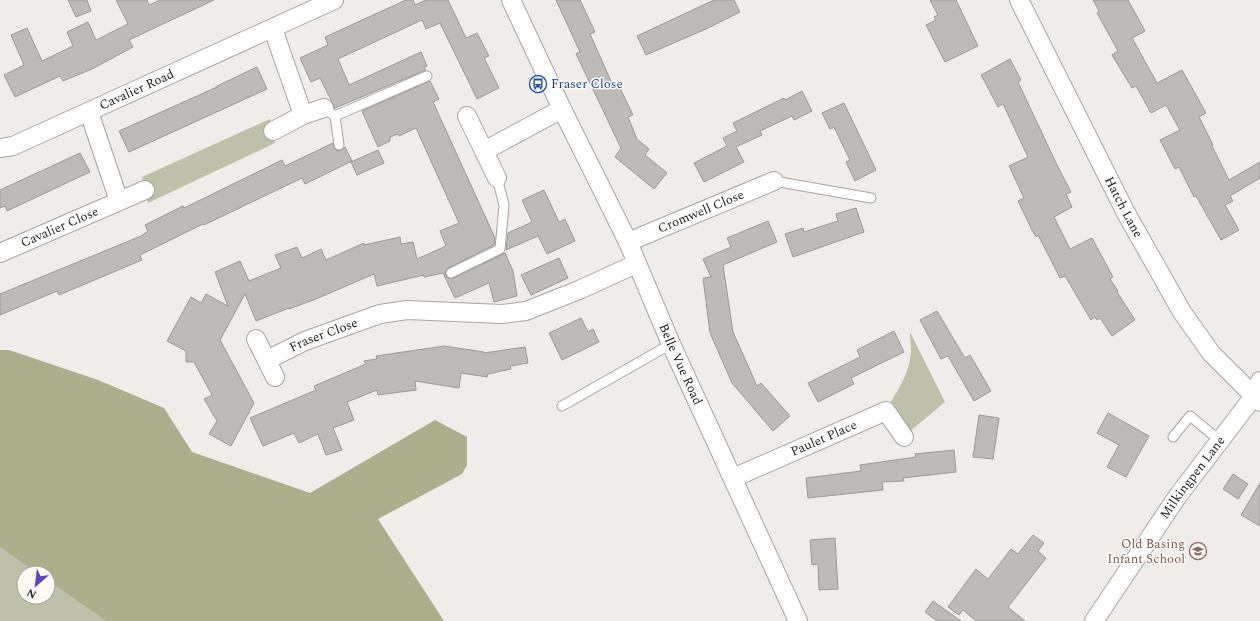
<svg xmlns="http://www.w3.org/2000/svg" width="1260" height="621" font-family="Spectral,serif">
  <rect width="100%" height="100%" fill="#f0ece9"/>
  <!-- green -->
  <g fill="#bec0a9">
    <polygon points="270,119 275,143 148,203 142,177"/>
    <path d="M910,332L945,402L903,437L885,411C897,392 910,373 911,351C911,344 910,338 910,332Z"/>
    <polygon points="0,547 37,573 24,573 24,597 48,597 48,581 106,621 0,621"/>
  </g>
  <!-- forest -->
  <polygon fill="#adae8c" points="0,350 9,350 98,380 164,408 192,452 310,493 435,420 467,437 467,465 462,474 378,519 444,621 106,621 48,581 48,573 37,573 0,547"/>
  <!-- building -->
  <g fill="#bebab7" stroke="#9c9995">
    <polygon points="68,0 87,0 91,11 76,17"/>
    <polygon points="116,0 147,0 149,5 160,0 214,0 129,40 133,47 92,69 63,81 60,76 15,97 4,75 24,65 11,35 27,28 42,61 73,46 67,32 88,22 96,40 128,24"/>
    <polygon points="406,0 413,0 415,5 426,0 448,0 466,38 477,33 489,56 484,58 499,88 477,99 440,23 426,29 422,20 338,59 349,85 421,52 427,66 424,67 426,70 335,108 320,78 311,82 300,58 328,45 325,37"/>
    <polygon points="556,0 580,0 595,32 590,34 615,90 620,88 633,115 628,117 637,139 649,149 645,155 667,173 654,189 615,157 621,148 576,54 580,52"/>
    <polygon points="714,0 734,0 740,12 706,29 646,55 637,36"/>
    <polygon points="930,0 956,0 978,46 945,62 926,25 936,20 934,17 938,15"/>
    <polygon points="1093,0 1128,0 1145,31 1132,38 1157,83 1182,70 1206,113 1199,117 1213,145 1212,146 1229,180 1260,162 1260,178 1230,196 1233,201 1225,205 1239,230 1221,240 1196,196 1194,197 1179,167 1175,169 1160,140 1180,130 1166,105 1151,113 1136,86 1132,88 1112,55 1118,51 1097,13 1099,11"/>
    <polygon points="1010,59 1021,80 1018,82 1057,165 1071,192 1066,194 1072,207 1054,217 1070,249 1092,238 1113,277 1110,279 1118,291 1117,292 1135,320 1112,336 1100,318 1097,320 1095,317 1091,320 1065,276 1060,278 1038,235 1036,237 1032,230 1018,201 1024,198 1009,166 1028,157 1003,104 998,107 981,75"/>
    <polygon points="257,67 267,89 129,152 119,131 217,87 217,86"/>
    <polygon points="430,81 439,99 433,102 495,238 494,245 448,268 446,270 445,275 448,278 454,278 505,253 513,271 517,296 494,302 489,283 455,298 443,273 424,277 424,275 377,286 374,274 316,299 289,309 289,308 256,321 245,294 220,340 254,403 231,446 209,434 217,421 204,399 212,395 194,362 186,362 186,351 167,341 191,297 201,303 206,294 228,306 215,272 240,261 249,281 281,268 275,255 297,247 302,258 321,249 326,260 364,243 364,245 400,237 401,244 413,242 417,259 446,246 440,231 459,223 416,128 399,136 398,134 390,137 390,141 378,147 362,111"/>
    <polygon points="802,91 812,111 794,120 792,116 760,131 762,135 736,147 744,162 704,182 694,163 727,146 723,138 737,131 733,123 784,98 785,100"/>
    <polygon points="844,103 876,170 855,181 846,162 850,160 834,127 830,129 822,113"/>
    <polygon points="333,143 334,148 337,151 342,150 345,147 352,161 305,184 302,178 204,225 203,224 140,255 142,260 59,295 57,291 0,315 0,294 141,236 148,231 145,225 183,206 184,208 282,160 285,166"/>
    <polygon points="378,150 384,163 357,175 351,162"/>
    <polygon points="80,153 90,172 7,211 5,206 0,208 0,190"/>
    <polygon points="544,190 559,222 565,219 575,241 547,254 538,236 506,250 508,233 532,222 522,200"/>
    <polygon points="856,208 864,232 793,257 785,234 803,228 804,232 838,221 836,214"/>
    <polygon points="768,221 777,242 723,265 733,332 757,386 761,383 790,416 773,431 732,383 710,333 703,278 711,277 703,259 731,247 727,238"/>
    <polygon points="559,258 568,278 531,295 521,275"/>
    <polygon points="937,311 965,358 970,355 991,391 974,401 948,356 941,359 920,320"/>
    <polygon points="581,318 588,332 593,329 599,342 562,360 549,333"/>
    <polygon points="894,331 904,352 851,378 854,384 818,402 808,383 860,357 857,350"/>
    <polygon points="444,346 484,352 484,353 525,347 528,363 510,366 511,369 488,374 487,377 461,373 459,388 415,381 416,390 378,395 377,390 347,402 354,420 333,428 342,450 326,455 318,434 299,443 294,433 263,446 250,418 316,390 314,386 366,364 364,361 377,359 376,356"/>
    <polygon points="1108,413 1149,436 1126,477 1107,467 1119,445 1097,433"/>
    <polygon points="979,415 999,418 993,459 973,457"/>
    <polygon points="954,450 956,472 903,478 904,481 882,482 883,490 808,498 806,478 861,471 860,465 916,457 915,454"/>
    <polygon points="1233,474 1248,484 1238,499 1223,489"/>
    <polygon points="1260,483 1260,526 1241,515"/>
    <polygon points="1033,535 1044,543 1038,551 1046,558 1008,607 1025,621 976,621 963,610 959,615 948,607 976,569 988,579 1011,549 1018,554"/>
    <polygon points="835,538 838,589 819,590 818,564 812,565 810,540"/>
    <polygon points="933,601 961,621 937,621 925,612"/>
  </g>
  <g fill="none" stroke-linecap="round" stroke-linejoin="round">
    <!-- service casing -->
    <g stroke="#a7a4a1" stroke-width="11">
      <g id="service">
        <polyline points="324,108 335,116 427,76"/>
        <polyline points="335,116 339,145"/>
        <polyline points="774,181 871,198"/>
        <polyline points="451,273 500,249 504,205 497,178"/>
        <polyline points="562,406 671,344"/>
        <polyline points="1173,437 1190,416 1219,440"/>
      </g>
    </g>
    <!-- minor casing -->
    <g stroke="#a7a4a1" stroke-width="20">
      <g id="minor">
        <path id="s1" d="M511,0L562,109L628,242L671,344L798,621"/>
        <path id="s2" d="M1019,0L1126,213L1182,312L1211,353L1260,402"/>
        <polyline points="273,29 303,115"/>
        <polyline points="89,112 119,201"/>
        <polyline points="467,116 497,178"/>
        <polyline points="273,131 303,115 324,108"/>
        <path id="s3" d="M0,148L13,146L334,0"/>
        <polyline points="484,151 562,109"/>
        <path id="s4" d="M628,242L774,181"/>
        <path id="s5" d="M0,253L145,190"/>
        <polyline points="256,339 275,377"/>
        <path id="s6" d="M267,360L305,341L380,314L407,310L502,314L526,311L579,290L636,264"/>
        <path id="s7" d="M733,478L886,411L904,437"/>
        <path id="s8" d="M1094,621L1177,497L1254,396L1260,381"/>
      </g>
    </g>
    <!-- service -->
    <use href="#service" stroke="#fff" stroke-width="9"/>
    <!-- minor -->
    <use href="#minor" stroke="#fff" stroke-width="18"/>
  </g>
  <!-- icons -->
  <defs>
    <g id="bus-ring" transform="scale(0.9)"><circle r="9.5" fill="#fdfaf6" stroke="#1a4fb4" stroke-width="1.5"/><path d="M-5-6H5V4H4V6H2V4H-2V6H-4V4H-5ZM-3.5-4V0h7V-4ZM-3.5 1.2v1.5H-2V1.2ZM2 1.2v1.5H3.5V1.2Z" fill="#1a4fb4"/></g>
    <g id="school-ring" transform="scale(0.9)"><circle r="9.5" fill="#fdfaf6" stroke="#8d6e63" stroke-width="1.5"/><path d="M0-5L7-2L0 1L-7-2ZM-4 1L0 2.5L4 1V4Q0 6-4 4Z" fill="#8d6e63"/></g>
  </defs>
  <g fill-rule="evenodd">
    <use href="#bus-ring" x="538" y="84"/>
    <use href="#school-ring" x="1198" y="551"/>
  </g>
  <g text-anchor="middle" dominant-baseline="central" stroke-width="3" stroke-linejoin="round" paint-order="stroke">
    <!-- transit labels -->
    <g font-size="13" fill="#164399" stroke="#fdfaf6" text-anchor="start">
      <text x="551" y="84">Fraser Close</text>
    </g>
    <!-- street labels -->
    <g font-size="13" fill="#21201f" stroke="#fdfaf6">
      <text stroke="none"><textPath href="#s3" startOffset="149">Cavalier Road</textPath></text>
      <text stroke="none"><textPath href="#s2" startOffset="232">Hatch Lane</textPath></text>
      <text stroke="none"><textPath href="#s4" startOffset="79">Cromwell Close</textPath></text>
      <text stroke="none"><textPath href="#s5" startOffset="65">Cavalier Close</textPath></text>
      <text stroke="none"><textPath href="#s6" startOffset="62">Fraser Close</textPath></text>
      <text stroke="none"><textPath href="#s1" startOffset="402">Belle Vue Road</textPath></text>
      <text stroke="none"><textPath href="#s7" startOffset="99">Paulet Place</textPath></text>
      <text stroke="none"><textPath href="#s8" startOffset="174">Milkingpen Lane</textPath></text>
    </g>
    <!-- education labels -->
    <g font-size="13" fill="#785e54" stroke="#fdfaf6" text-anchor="end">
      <text x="1185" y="544">Old Basing<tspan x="1185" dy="15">Infant School</tspan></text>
    </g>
  </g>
  <!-- north arrow -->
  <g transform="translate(36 585) rotate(208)"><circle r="19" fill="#fdfaf6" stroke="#a5a3a0"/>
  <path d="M0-3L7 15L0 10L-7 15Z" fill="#6045be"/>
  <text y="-6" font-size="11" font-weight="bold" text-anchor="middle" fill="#21201f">N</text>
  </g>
</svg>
